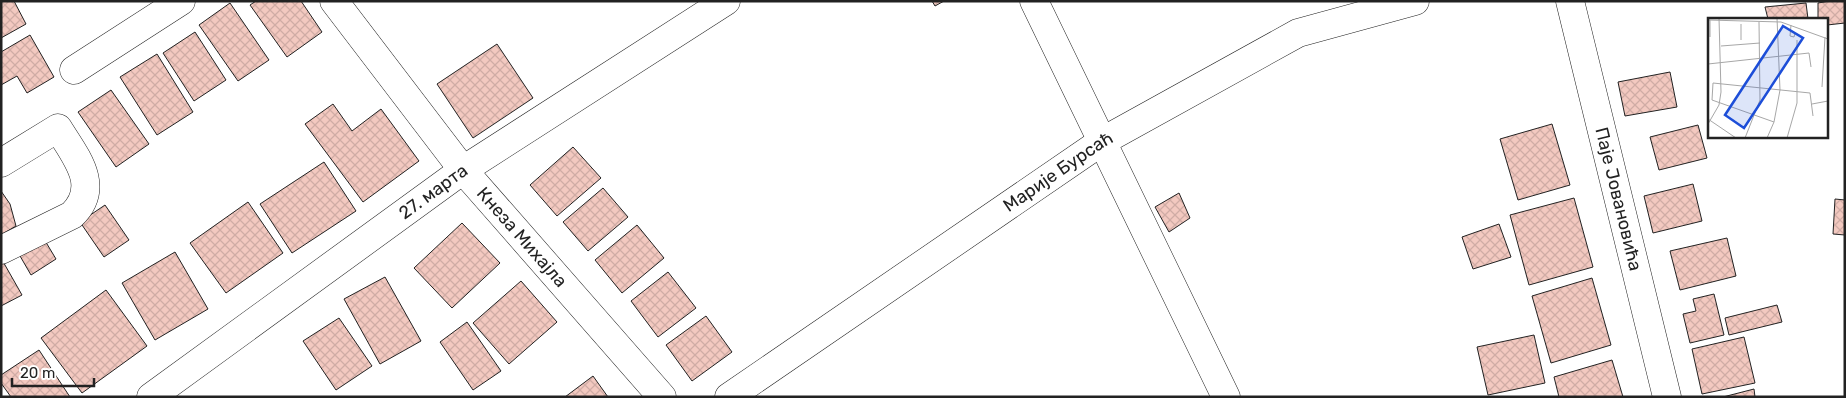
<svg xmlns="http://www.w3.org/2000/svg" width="1846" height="398" font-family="Rubik,sans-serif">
  <defs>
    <pattern id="building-cross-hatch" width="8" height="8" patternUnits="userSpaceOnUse" patternTransform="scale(1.25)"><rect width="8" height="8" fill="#f3c9c0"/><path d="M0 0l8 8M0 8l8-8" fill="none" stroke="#d0aca5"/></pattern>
  </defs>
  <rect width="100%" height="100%" fill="#fff"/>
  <!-- building -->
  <g fill="url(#building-cross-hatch)" stroke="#222">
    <polygon points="1,1 14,1 26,24 1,38"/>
    <polygon points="256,1 301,1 322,32 287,57 250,5"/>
    <polygon points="932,1 944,1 935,6"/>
    <polygon points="1830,1 1845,1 1845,23 1827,25 1827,19 1818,19 1818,3"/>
    <polygon points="230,3 269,60 238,81 199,25"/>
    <polygon points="1806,3 1808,19 1768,19 1765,7"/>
    <polygon points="195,32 226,80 194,101 163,53"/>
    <polygon points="30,35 54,77 27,93 17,76 1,85 1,52"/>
    <polygon points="497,44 533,98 473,138 437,84"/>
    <polygon points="157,54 193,112 157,135 120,77"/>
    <polygon points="1670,72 1677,107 1625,116 1618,82"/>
    <polygon points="111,90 149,144 116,167 78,112"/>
    <polygon points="333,104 352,131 381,109 419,161 363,202 305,124"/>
    <polygon points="1552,124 1570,185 1518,200 1500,139"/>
    <polygon points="1698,125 1707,158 1659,170 1650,137"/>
    <polygon points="573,147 601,178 557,216 530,185"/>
    <polygon points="324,162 356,211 292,253 260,204"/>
    <polygon points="1693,184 1702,221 1653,233 1644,196"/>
    <polygon points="603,188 628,217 588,251 563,222"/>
    <polygon points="1,191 10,204 16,226 1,235"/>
    <polygon points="1179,193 1190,218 1169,232 1155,207"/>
    <polygon points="1574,198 1593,267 1529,285 1510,215"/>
    <polygon points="1835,199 1845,200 1845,235 1833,234"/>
    <polygon points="248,202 283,253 226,293 190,243"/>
    <polygon points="105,205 129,240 104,257 80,222"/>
    <polygon points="462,223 500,263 452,308 414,268"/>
    <polygon points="1499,224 1511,257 1473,269 1462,237"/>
    <polygon points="637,225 664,258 622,293 595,260"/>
    <polygon points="41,234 56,259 31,275 16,249"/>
    <polygon points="1727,238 1736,276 1680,290 1670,251"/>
    <polygon points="175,252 208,309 155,340 122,283"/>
    <polygon points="1,258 22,295 1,306"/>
    <polygon points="668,272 696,308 658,337 631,301"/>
    <polygon points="385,277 421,341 380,364 344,299"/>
    <polygon points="1592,278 1611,345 1551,363 1532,296"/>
    <polygon points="521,281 557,322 509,364 473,323"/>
    <polygon points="106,290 147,346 82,393 41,338"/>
    <polygon points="1714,294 1724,335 1690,343 1683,314 1696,311 1693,299"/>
    <polygon points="1777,305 1782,322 1729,335 1725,318"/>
    <polygon points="706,316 732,352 692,381 666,345"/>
    <polygon points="339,318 372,366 336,390 303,341"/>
    <polygon points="467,322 501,371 473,390 440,342"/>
    <polygon points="1534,335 1545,383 1488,395 1477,347"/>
    <polygon points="1744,337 1755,383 1702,394 1692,349"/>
    <polygon points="39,350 70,397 11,397 1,383 1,375"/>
    <polygon points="1612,360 1623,397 1559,397 1554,377"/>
    <polygon points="593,376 608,397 565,397"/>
    <polygon points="1754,389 1755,397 1723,397"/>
  </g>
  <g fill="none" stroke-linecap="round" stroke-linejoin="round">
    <!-- minor casing -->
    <g stroke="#222" stroke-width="29">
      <g id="minor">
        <path id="s1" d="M334,1L463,170L662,397"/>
        <polyline points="1034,1 1226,397"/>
        <path id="s2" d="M1570,1L1667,397"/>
        <polyline points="74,70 181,1"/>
        <path d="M1,163L58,128C75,156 102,186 72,215L1,250"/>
        <path id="s3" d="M151,397L463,170L726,1"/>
        <path id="s4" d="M729,397L1101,142L1298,33L1415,1"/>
      </g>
    </g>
    <!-- minor -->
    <use href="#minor" stroke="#fff" stroke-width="28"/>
  </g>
  <g text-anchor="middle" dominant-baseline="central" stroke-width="4" stroke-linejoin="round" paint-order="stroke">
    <!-- street labels -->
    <g font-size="18" fill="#222" stroke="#fff">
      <text stroke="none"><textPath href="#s4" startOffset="399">Марије Бурсаћ</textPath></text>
      <text stroke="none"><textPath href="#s3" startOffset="349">27. марта</textPath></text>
      <text stroke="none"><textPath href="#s2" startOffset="204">Паје Јовановића</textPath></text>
      <text stroke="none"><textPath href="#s1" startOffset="302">Кнеза Михајла</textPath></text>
    </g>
  </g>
  <!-- overview -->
  <g transform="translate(1708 18)">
    <rect width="120" height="120" fill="#fff"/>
    <path fill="none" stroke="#a7a7a7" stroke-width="1" d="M0,2L73,4L120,21M2,2V19M33,6V22M83,7L82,18L86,19L87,15M13,28L52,25M0,46L101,35L103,49M114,69L117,19M104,86L120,83M0,101L28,120M66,104L4,82L5,65L102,75L105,98M0,106L11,87L13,74L11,0M37,120L52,82L51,4M59,120L66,104L72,72L69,0M79,120L89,85V22"/>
    <path fill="#1d4ed8" fill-opacity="0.15" stroke="#1d4ed8" stroke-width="2.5" d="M75,8L95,20L36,110L17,97Z"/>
    <rect width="120" height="120" fill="none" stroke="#222" stroke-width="2.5"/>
  </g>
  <!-- border -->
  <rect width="1846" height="398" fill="none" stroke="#222222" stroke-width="5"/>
  <!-- scale -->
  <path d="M12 378v8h82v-8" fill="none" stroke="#222222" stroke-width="2.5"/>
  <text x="20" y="378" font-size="15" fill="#222222" stroke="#ffffff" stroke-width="4" paint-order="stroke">20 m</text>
</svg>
